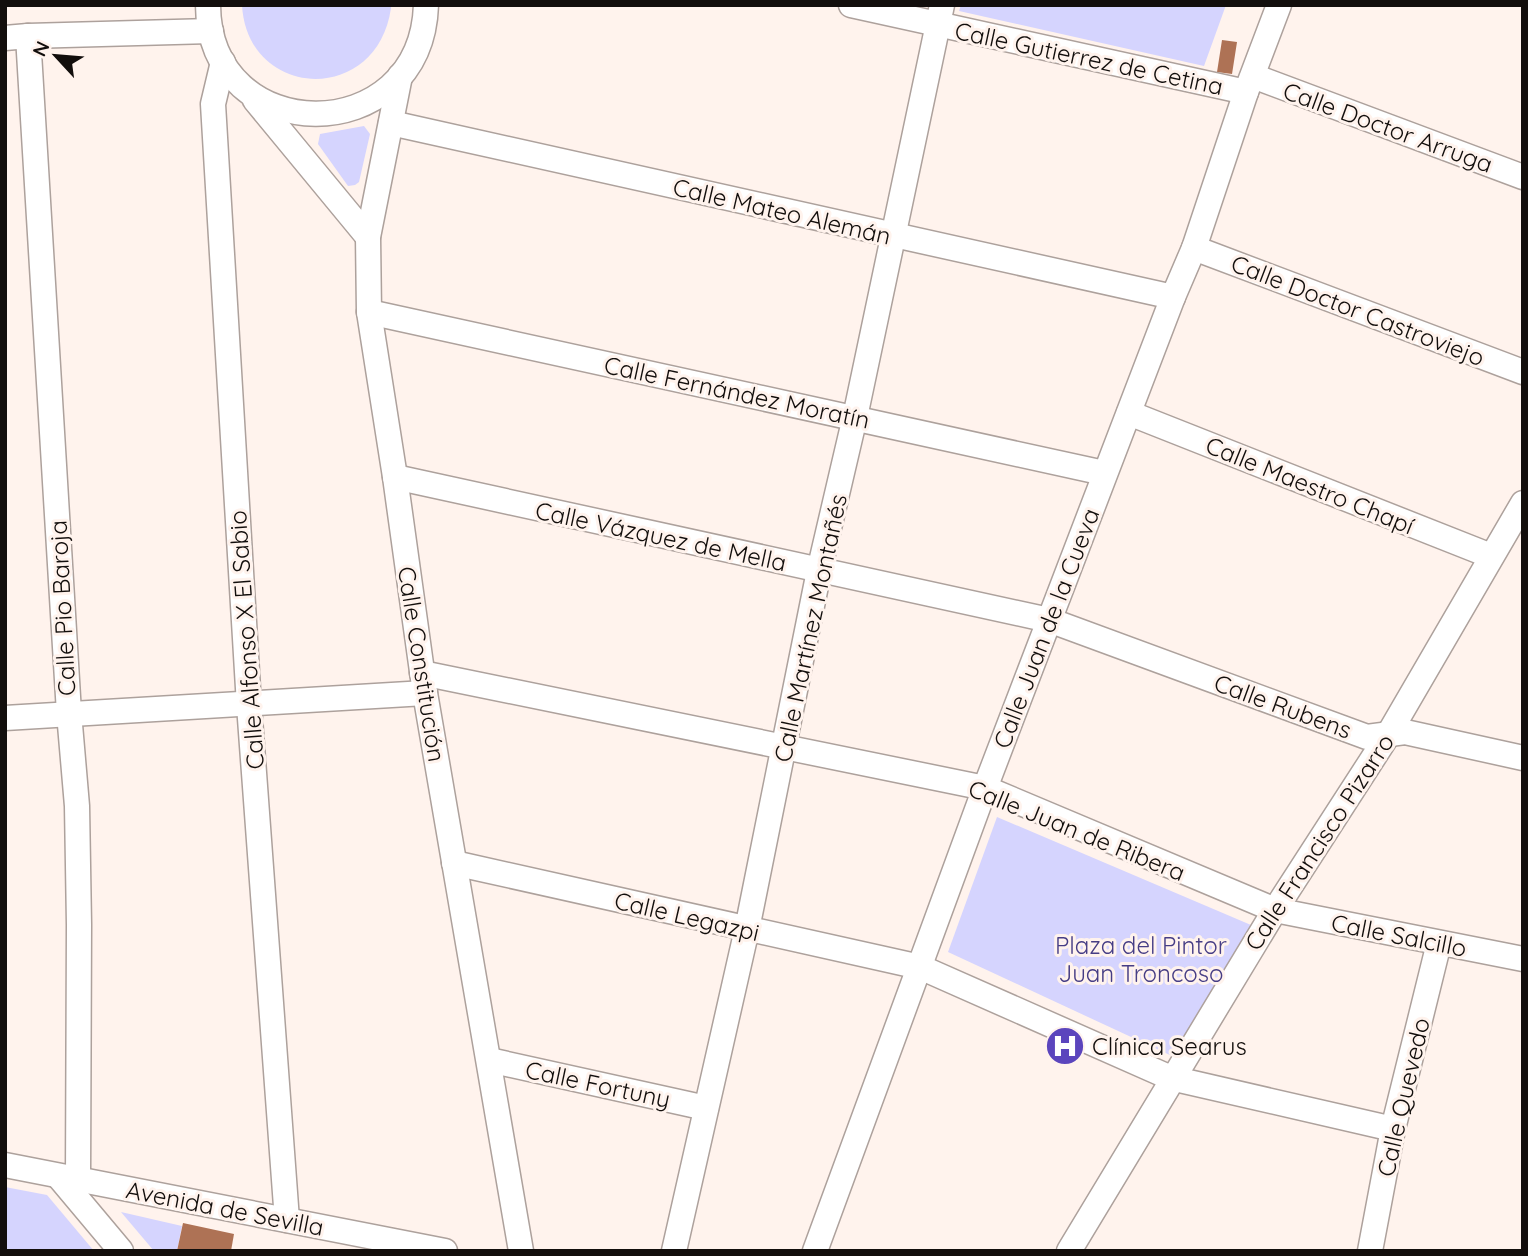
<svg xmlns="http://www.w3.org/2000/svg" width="1528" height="1256" font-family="Quicksand,sans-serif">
  <rect width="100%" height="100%" fill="#fff3ed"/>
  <!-- green -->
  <g fill="#d5d4fe">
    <path d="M242,5H391V8C377,106 247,100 242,5Z"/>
    <polygon points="961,5 1226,5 1204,66 959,11"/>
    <polygon points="364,126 370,134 359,182 355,185 348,186 318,144 320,134"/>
    <polygon points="997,817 1251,925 1172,1056 948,952"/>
    <polygon points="5,1187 47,1195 94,1251 14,1251 5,1248"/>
    <polygon points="121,1212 182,1226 177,1251 154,1251"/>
  </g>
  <!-- building -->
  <g fill="#ae7255">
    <polygon points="1222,40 1237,42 1232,74 1217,72"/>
    <polygon points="183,1223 234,1234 231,1251 177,1251"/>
  </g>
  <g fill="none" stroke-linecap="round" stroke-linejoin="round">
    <!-- minor casing -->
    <g stroke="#ada19c" stroke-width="27">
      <g id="minor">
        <path d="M208,5C209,149 421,151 426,5"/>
        <polyline points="851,5 1246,92"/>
        <polyline points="28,36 69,713 77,806 79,925 78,1180"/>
        <polyline points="5,38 28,36 211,31"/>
        <polyline points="223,62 213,104 249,705 287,1220"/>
        <polyline points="400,76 368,237 369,312 395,477 425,693 521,1251"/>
        <polyline points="1253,76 1523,177"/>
        <polyline points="255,100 368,237"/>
        <polyline points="391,123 1173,297"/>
        <polyline points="1194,248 1523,372"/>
        <polyline points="369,312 1104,473"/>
        <polyline points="1129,413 1491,556"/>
        <polyline points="395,477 1049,620 1367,737 1405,732 1523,758"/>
        <polyline points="422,673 985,788 1275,910 1523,959"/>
        <polyline points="5,718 425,693"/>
        <polyline points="454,863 920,967 1171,1078 1393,1129"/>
        <polyline points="489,1060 706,1108"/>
        <polyline points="5,1165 445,1251"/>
        <polyline points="59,1177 121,1251"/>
        <polyline points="674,1251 747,929 819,571 855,417 942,5"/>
        <polyline points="815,1251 985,788 1173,297 1194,248 1246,92 1279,5"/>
        <polyline points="1069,1251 1275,910 1388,735 1523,503"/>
        <polyline points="1370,1251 1393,1129 1439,943"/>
      </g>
    </g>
    <!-- minor -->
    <use href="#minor" stroke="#fff" stroke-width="24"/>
  </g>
  <!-- icons -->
  <defs>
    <g id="hospital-disc" transform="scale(2.0125)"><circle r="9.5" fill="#5b45bd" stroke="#fff3ed"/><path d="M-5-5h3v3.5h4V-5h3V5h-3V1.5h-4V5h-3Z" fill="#fff"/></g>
  </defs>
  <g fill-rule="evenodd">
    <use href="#hospital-disc" x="1065" y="1046"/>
  </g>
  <g text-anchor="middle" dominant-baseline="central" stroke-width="6" stroke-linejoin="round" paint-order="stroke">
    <!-- street labels -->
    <g font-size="24" fill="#120e0c" stroke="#fff3ed">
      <text transform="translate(1089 58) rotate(12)">Calle Gutierrez de Cetina</text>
      <text transform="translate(1388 127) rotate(20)">Calle Doctor Arruga</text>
      <text transform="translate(782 211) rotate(13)">Calle Mateo Alemán</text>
      <text transform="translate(1358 310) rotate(21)">Calle Doctor Castroviejo</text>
      <text transform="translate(737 392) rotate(12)">Calle Fernández Moratín</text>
      <text transform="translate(1310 485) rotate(22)">Calle Maestro Chapí</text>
      <text transform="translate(661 536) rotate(12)">Calle Vázquez de Mella</text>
      <text transform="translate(62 608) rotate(-93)">Calle Pio Baroja</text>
      <text transform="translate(810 628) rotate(-78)">Calle Martínez Montañés</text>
      <text transform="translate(1046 628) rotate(-69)">Calle Juan de la Cueva</text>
      <text transform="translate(246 640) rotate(-94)">Calle Alfonso X El Sabio</text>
      <text transform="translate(422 664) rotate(81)">Calle Constitución</text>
      <text transform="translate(1283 706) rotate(20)">Calle Rubens</text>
      <text transform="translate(1077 830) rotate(22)">Calle Juan de Ribera</text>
      <text transform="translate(1319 842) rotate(-57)">Calle Francisco Pizarro</text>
      <text transform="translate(687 916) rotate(13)">Calle Legazpi</text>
      <text transform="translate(1399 935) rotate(11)">Calle Salcillo</text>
      <text transform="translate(598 1084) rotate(12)">Calle Fortuny</text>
      <text transform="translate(1403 1097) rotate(-77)">Calle Quevedo</text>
      <text transform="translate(225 1208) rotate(11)">Avenida de Sevilla</text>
    </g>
    <!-- park labels -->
    <g font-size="24" fill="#463d85" stroke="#fff3ed">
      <text x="1141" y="945">Plaza del Pintor<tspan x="1141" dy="28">Juan Troncoso</tspan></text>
    </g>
    <!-- poi labels -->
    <g font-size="24" fill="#120e0c" stroke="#fff3ed" text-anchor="start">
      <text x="1092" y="1046">Clínica Searus</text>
    </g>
  </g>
  <!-- border -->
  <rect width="1528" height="1256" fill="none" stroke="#120e0c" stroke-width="14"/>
  <!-- north arrow -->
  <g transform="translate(56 56) rotate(296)" stroke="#fff3ed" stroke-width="5" paint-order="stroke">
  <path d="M0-5L12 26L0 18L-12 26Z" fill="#120e0c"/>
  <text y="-10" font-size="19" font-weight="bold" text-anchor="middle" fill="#120e0c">N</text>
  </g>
</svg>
